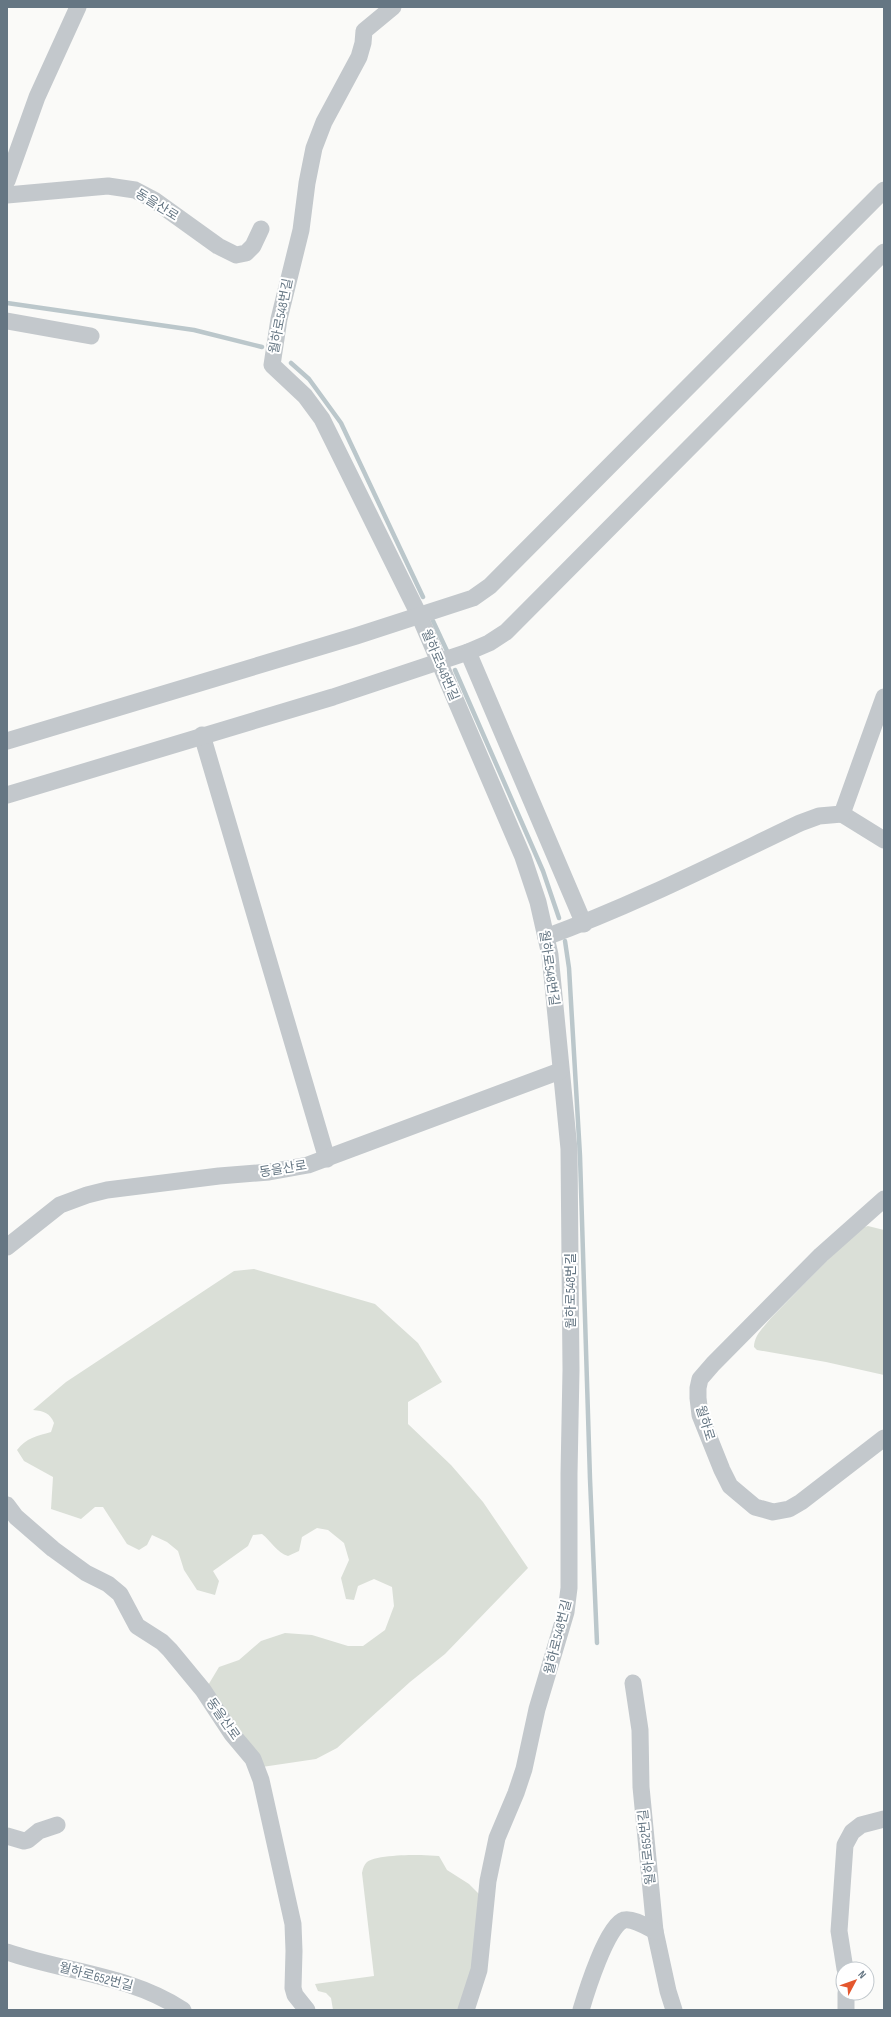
<svg xmlns="http://www.w3.org/2000/svg" width="891" height="2017" font-family="'Sofia Sans Condensed','Noto Sans KR',sans-serif">
  <rect width="100%" height="100%" fill="#fafaf8"/>
  <!-- green -->
  <g fill="#dadfd7">
    <path d="M868,1226L884,1230V1375L826,1362L757,1350L754,1347C754,1335 764,1327 771,1318L858,1229Z"/>
    <path d="M254,1269L375,1304L418,1343L442,1382L408,1402V1424L451,1465L483,1502L528,1568L445,1654L410,1682L337,1748L316,1759L262,1767L207,1687L219,1667L239,1660L261,1641L285,1633L312,1635L348,1646H363L385,1630L394,1606L392,1587L374,1579L358,1586L354,1600L346,1599L341,1578L349,1560L344,1543L328,1530L317,1528L302,1537L299,1551L288,1556C277,1553 271,1541 262,1534L253,1535L248,1546L213,1571L219,1581L215,1595L197,1590L184,1570L178,1551L167,1542L152,1535L147,1545L139,1550L127,1544L103,1507H95L81,1519L51,1509L53,1477L24,1461L17,1450C26,1438 37,1436 51,1432L54,1423C50,1413 44,1411 33,1410L66,1382L234,1271Z"/>
    <path d="M421,1855L439,1856L447,1870L469,1884L483,1898L477,1965L461,2010H333L331,1998L326,1993L318,1991L315,1984L374,1976L362,1873C363,1868 364,1865 367,1862C376,1855 409,1855 421,1855Z"/>
  </g>
  <g fill="none" stroke-linecap="round" stroke-linejoin="round">
    <!-- stream -->
    <g stroke="#bbc7cb" stroke-width="4.5">
      <polyline points="7,303 194,330 262,347"/>
      <polyline points="291,363 309,379 341,423 423,597"/>
      <polyline points="433,621 447,651"/>
      <polyline points="455,670 543,871 559,918"/>
      <polyline points="565,941 569,968 580,1156 590,1479 597,1643"/>
    </g>
    <!-- minor -->
    <g stroke="#c3c8cc" stroke-width="17">
      <polyline points="393,7 364,31 363,43 359,57 324,122 314,148 307,183 301,230 279,319 272,365 305,396 322,419 419,615 523,857 538,902 550,955 569,1149 571,1370 569,1474 569,1588 566,1612 537,1709 524,1769 516,1793 497,1838 488,1881 479,1970 466,2010"/>
      <polyline points="7,181 37,97 78,7"/>
      <polyline points="7,195 108,186 135,190 154,200 218,246 236,255 246,253 253,246 261,229"/>
      <polyline points="7,321 91,336"/>
      <polyline points="468,652 584,924"/>
      <polyline points="202,735 327,1159"/>
      <polyline points="7,741 356,636 473,598 490,586 884,190"/>
      <polyline points="7,795 333,697 468,652 489,643 506,632 884,252"/>
      <polyline points="842,814 884,840"/>
      <path d="M546,937C634,905 716,863 800,823L819,816L842,814L884,697"/>
      <polyline points="884,1199 821,1255 713,1364 700,1379 698,1388 698,1398 700,1415 722,1470 730,1486 755,1507 773,1512 789,1509 801,1502 884,1438"/>
      <polyline points="7,1247 60,1205 87,1195 107,1190 219,1176 269,1172 308,1165 560,1071"/>
      <polyline points="7,1505 16,1517 53,1549 86,1573 108,1584 120,1594 137,1626 162,1642 170,1650 203,1690 232,1734 253,1759 261,1780 293,1924 294,1951 293,1988 295,1995 307,2010"/>
      <polyline points="633,1683 640,1730 641,1787 655,1931 668,1991 674,2010"/>
      <polyline points="7,1836 24,1841 28,1840 39,1831 57,1825"/>
      <path d="M7,1952C65,1972 130,1975 183,2010"/>
      <polyline points="845,1969 839,1931 845,1845 852,1832 861,1825 884,1819"/>
      <path d="M581,2010C586,1993 607,1925 624,1920C633,1918 647,1927 655,1931"/>
      <polyline points="846,2010 846,1993"/>
    </g>
  </g>
  <g text-anchor="middle" dominant-baseline="central" stroke-width="4" stroke-linejoin="round" paint-order="stroke">
    <!-- street labels -->
    <g font-size="13" fill="#657683" stroke="#fff">
      <text transform="translate(157 205) rotate(32)">동을산로</text>
      <text transform="translate(281 316) rotate(-79)">월하로548번길</text>
      <text transform="translate(440 665) rotate(67)">월하로548번길</text>
      <text transform="translate(549 968) rotate(82)">월하로548번길</text>
      <text transform="translate(283 1169) rotate(-9)">동을산로</text>
      <text transform="translate(571 1291) rotate(-90)">월하로548번길</text>
      <text transform="translate(705 1423) rotate(73)">월하로</text>
      <text transform="translate(558 1637) rotate(-76)">월하로548번길</text>
      <text transform="translate(223 1719) rotate(55)">동을산로</text>
      <text transform="translate(647 1847) rotate(-96)">월하로652번길</text>
      <text transform="translate(96 1977) rotate(15)">월하로652번길</text>
    </g>
  </g>
  <!-- border -->
  <rect width="891" height="2017" fill="none" stroke="#657683" stroke-width="16"/>
  <!-- north arrow -->
  <g transform="translate(855 1981) rotate(49)"><circle r="19" fill="#ffffff" stroke="#c1c8cd"/>
  <path d="M0-3L7 15L0 10L-7 15Z" fill="#e4572e"/>
  <text y="-6" font-size="11" font-weight="bold" text-anchor="middle" fill="#657683">N</text>
  </g>
</svg>
